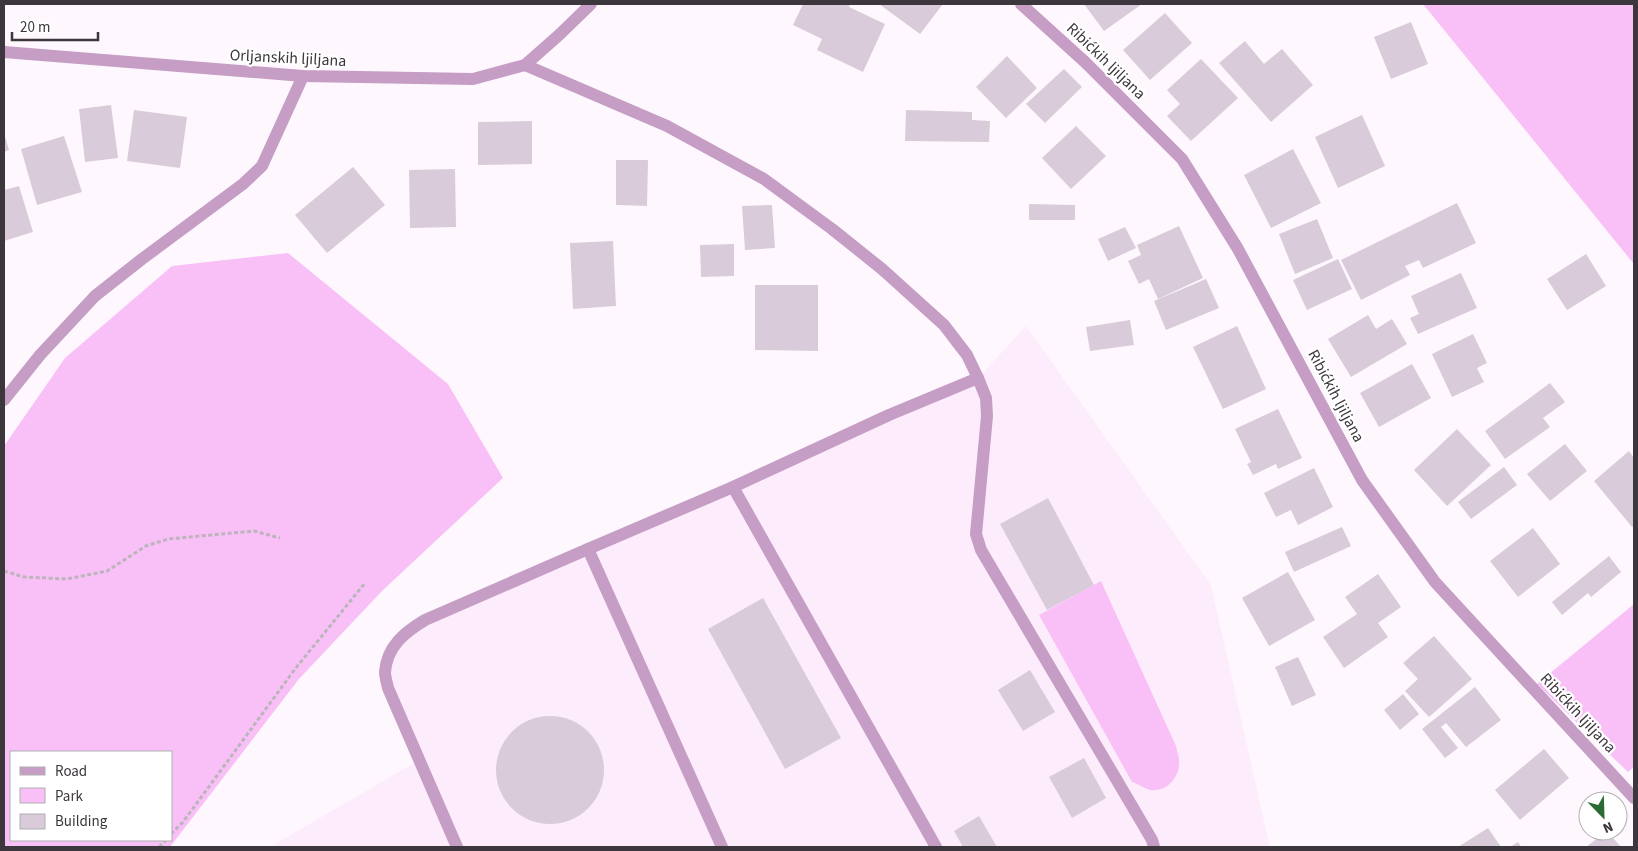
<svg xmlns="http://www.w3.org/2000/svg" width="1638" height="851" font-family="'Source Sans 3',sans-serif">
  <rect width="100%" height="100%" fill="#fef8fe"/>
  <!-- built -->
  <polygon fill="#fdedfc" points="1026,326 1211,585 1270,847 270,847 419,760 385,673 407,631 978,378"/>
  <!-- green -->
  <g fill="#f9c0f8" fill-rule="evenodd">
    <polygon points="1423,4 1634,4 1634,265 1633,263"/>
    <path d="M288,253L448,384L503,478L382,591L299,679L170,847H4V446L65,358L172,266ZM11,752H171V840H11Z"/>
    <path d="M1101,581L1176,746C1177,752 1180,759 1179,765C1178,780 1165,792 1150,790C1144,788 1138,784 1132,782L1039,615Z"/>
    <polygon points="1634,604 1634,767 1628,772 1537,684"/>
  </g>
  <!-- building -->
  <g fill="#d9cbd9">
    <polygon points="803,4 850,4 849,7 885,24 863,72 817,50 822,39 793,25"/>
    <polygon points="879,4 943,4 920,34"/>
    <polygon points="1084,4 1142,4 1104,31"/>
    <polygon points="1165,13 1192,43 1150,80 1123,50"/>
    <polygon points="1411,22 1428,64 1391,79 1374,37"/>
    <polygon points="1245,41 1264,64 1282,49 1313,85 1271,122 1219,63"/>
    <polygon points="1007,56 1037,88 1006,118 976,87"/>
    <polygon points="1201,59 1238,98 1191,141 1167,116 1180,104 1167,90"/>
    <polygon points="1064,69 1082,87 1045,123 1026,104"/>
    <polygon points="111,105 118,158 85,162 79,109"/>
    <polygon points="134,110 187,117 180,168 127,161"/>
    <polygon points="906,110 972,112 972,120 990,121 989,142 905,141"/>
    <polygon points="1362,115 1385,166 1338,188 1315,137"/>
    <polygon points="532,121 532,164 478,165 478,122"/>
    <polygon points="1076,126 1106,156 1071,189 1042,158"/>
    <polygon points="4,133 9,150 4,152"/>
    <polygon points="64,136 82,192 37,205 21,149"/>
    <polygon points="1293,149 1321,203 1271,228 1244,175"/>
    <polygon points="616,160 648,160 647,206 616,205"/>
    <polygon points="353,167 385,205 327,253 295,215"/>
    <polygon points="455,169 456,227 410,228 409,170"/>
    <polygon points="19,186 33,232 4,241 4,190"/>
    <polygon points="1457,203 1476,243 1423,268 1419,260 1405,266 1410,275 1361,300 1341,260"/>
    <polygon points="1029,204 1075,205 1075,220 1029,220"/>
    <polygon points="772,205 775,248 745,250 742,206"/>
    <polygon points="1317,219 1333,258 1295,274 1279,234"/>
    <polygon points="1179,226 1203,278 1158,299 1149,279 1139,284 1128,261 1141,255 1137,245"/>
    <polygon points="1125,227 1136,248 1108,261 1098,239"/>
    <polygon points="613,241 616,306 573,309 570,243"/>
    <polygon points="734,244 734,276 701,277 700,245"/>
    <polygon points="1586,254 1606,286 1567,310 1547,279"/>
    <polygon points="1338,259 1352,289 1307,310 1293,280"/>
    <polygon points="1461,273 1477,308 1418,334 1410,318 1419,314 1411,296"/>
    <polygon points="1206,279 1219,308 1166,330 1154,301"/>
    <polygon points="755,285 818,285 818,351 755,350"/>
    <polygon points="1368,315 1376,329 1392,319 1407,344 1351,377 1328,339"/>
    <polygon points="1130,320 1134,345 1090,351 1086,327"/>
    <polygon points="1237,326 1266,389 1223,409 1193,347"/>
    <polygon points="1473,334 1487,363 1477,368 1484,382 1452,397 1432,354"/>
    <polygon points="1412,364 1431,398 1379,427 1360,393"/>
    <polygon points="1550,383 1565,402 1543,418 1550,427 1505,459 1485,431"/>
    <polygon points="1278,409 1302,458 1278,469 1276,464 1253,475 1247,464 1251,462 1235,429"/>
    <polygon points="1457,429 1491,465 1447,506 1414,470"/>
    <polygon points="1565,444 1587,471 1550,501 1527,474"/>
    <polygon points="1629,451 1634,458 1634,526 1632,527 1594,481"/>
    <polygon points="1504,467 1517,485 1471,519 1458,502"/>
    <polygon points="1314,468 1333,507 1298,525 1291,510 1276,517 1264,493"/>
    <polygon points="1048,498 1094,585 1047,610 1000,524"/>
    <polygon points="1342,527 1351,546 1294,572 1285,552"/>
    <polygon points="1533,528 1560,564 1518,597 1490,561"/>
    <polygon points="1609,556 1621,572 1591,597 1588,593 1562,615 1552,602"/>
    <polygon points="1288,572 1315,620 1269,646 1242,598"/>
    <polygon points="1378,574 1401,607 1378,623 1388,637 1344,668 1323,637 1357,614 1345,597"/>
    <polygon points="763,598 841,738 785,769 708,629"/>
    <polygon points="1434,636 1472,679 1429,717 1405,691 1418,679 1403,663"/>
    <polygon points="1298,657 1316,695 1292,706 1275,667"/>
    <polygon points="1030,670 1055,712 1023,731 998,690"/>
    <polygon points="1475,687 1501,720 1466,747 1446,723 1441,727 1458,748 1445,758 1422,729"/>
    <polygon points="1403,694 1419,714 1400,730 1384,710"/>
    <circle cx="550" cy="770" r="54"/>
    <polygon points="1544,749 1569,778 1520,820 1495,790"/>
    <polygon points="1084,758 1106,798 1072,818 1049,777"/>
    <polygon points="979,816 997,847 963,847 954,831"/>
    <polygon points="1488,828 1501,847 1458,847"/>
    <polygon points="1607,831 1621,847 1586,847"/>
    <polygon points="1518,842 1521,847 1510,847"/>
  </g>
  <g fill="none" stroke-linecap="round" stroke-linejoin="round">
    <!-- path -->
    <g stroke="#bbb5bb" stroke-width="3" stroke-dasharray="4 2.5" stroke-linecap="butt">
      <polyline points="4,571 24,577 67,579 107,571 146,546 168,539 254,531 280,538"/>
      <polyline points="171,834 183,822 295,669 365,583"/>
      <polyline points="159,847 166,840"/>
    </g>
    <!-- service -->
    <g stroke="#c59dc5" stroke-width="12">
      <polyline points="4,400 40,355 95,296 142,259 243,184 262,166 303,76"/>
      <path d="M457,847L388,688C387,683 385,677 385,672C387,646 405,632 425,620L588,549"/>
      <polyline points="722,847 588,549 733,487"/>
      <polyline points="936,847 733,487 889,415 978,378 986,398 987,416 976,534 981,550 1145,828 1152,840 1154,847"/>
    </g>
    <!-- minor -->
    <g stroke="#c59dc5" stroke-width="12">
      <polyline points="1021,4 1085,62 1182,159 1238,249 1362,480 1435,582 1634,798"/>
      <polyline points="4,52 303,76 473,79 525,65 559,35 591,4"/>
      <polyline points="525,65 667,126 764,179 832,229 882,269 944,325 967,355 978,378"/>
    </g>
  </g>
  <g text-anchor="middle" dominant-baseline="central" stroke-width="4.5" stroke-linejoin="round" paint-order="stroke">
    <!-- street labels -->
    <g font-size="16" fill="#3c373c" stroke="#fff">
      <text transform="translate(288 58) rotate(3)">Orljanskih ljiljana</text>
      <text transform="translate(1106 61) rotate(44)">Ribićkih ljiljana</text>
      <text transform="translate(1336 396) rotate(62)">Ribićkih ljiljana</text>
      <text transform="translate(1578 713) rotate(47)">Ribićkih ljiljana</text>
    </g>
  </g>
  <!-- border -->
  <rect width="1638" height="851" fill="none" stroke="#3c373c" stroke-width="10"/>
  <!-- legend -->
  <rect x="10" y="751" width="162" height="90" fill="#ffffff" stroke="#b1afb1"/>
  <rect x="20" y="767" width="25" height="8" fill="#c59dc5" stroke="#b1afb1"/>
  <text x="55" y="776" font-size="15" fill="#3c373c">Road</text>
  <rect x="20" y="788" width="25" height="15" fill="#f9c0f8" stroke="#b1afb1"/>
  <text x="55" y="801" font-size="15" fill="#3c373c">Park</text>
  <rect x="20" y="814" width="25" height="15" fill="#d9cbd9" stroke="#b1afb1"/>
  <text x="55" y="826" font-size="15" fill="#3c373c">Building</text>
  <!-- north arrow -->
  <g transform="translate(1603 816) rotate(157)"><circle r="24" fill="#ffffff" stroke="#b1afb1"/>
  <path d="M0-4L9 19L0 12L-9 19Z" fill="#2a6b34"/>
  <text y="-8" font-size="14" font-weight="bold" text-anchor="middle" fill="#3c373c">N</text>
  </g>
  <!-- scale -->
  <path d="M12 32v8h86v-8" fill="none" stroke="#3c373c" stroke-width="2.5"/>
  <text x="20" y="32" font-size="15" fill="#3c373c" stroke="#ffffff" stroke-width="4" paint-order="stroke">20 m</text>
</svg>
